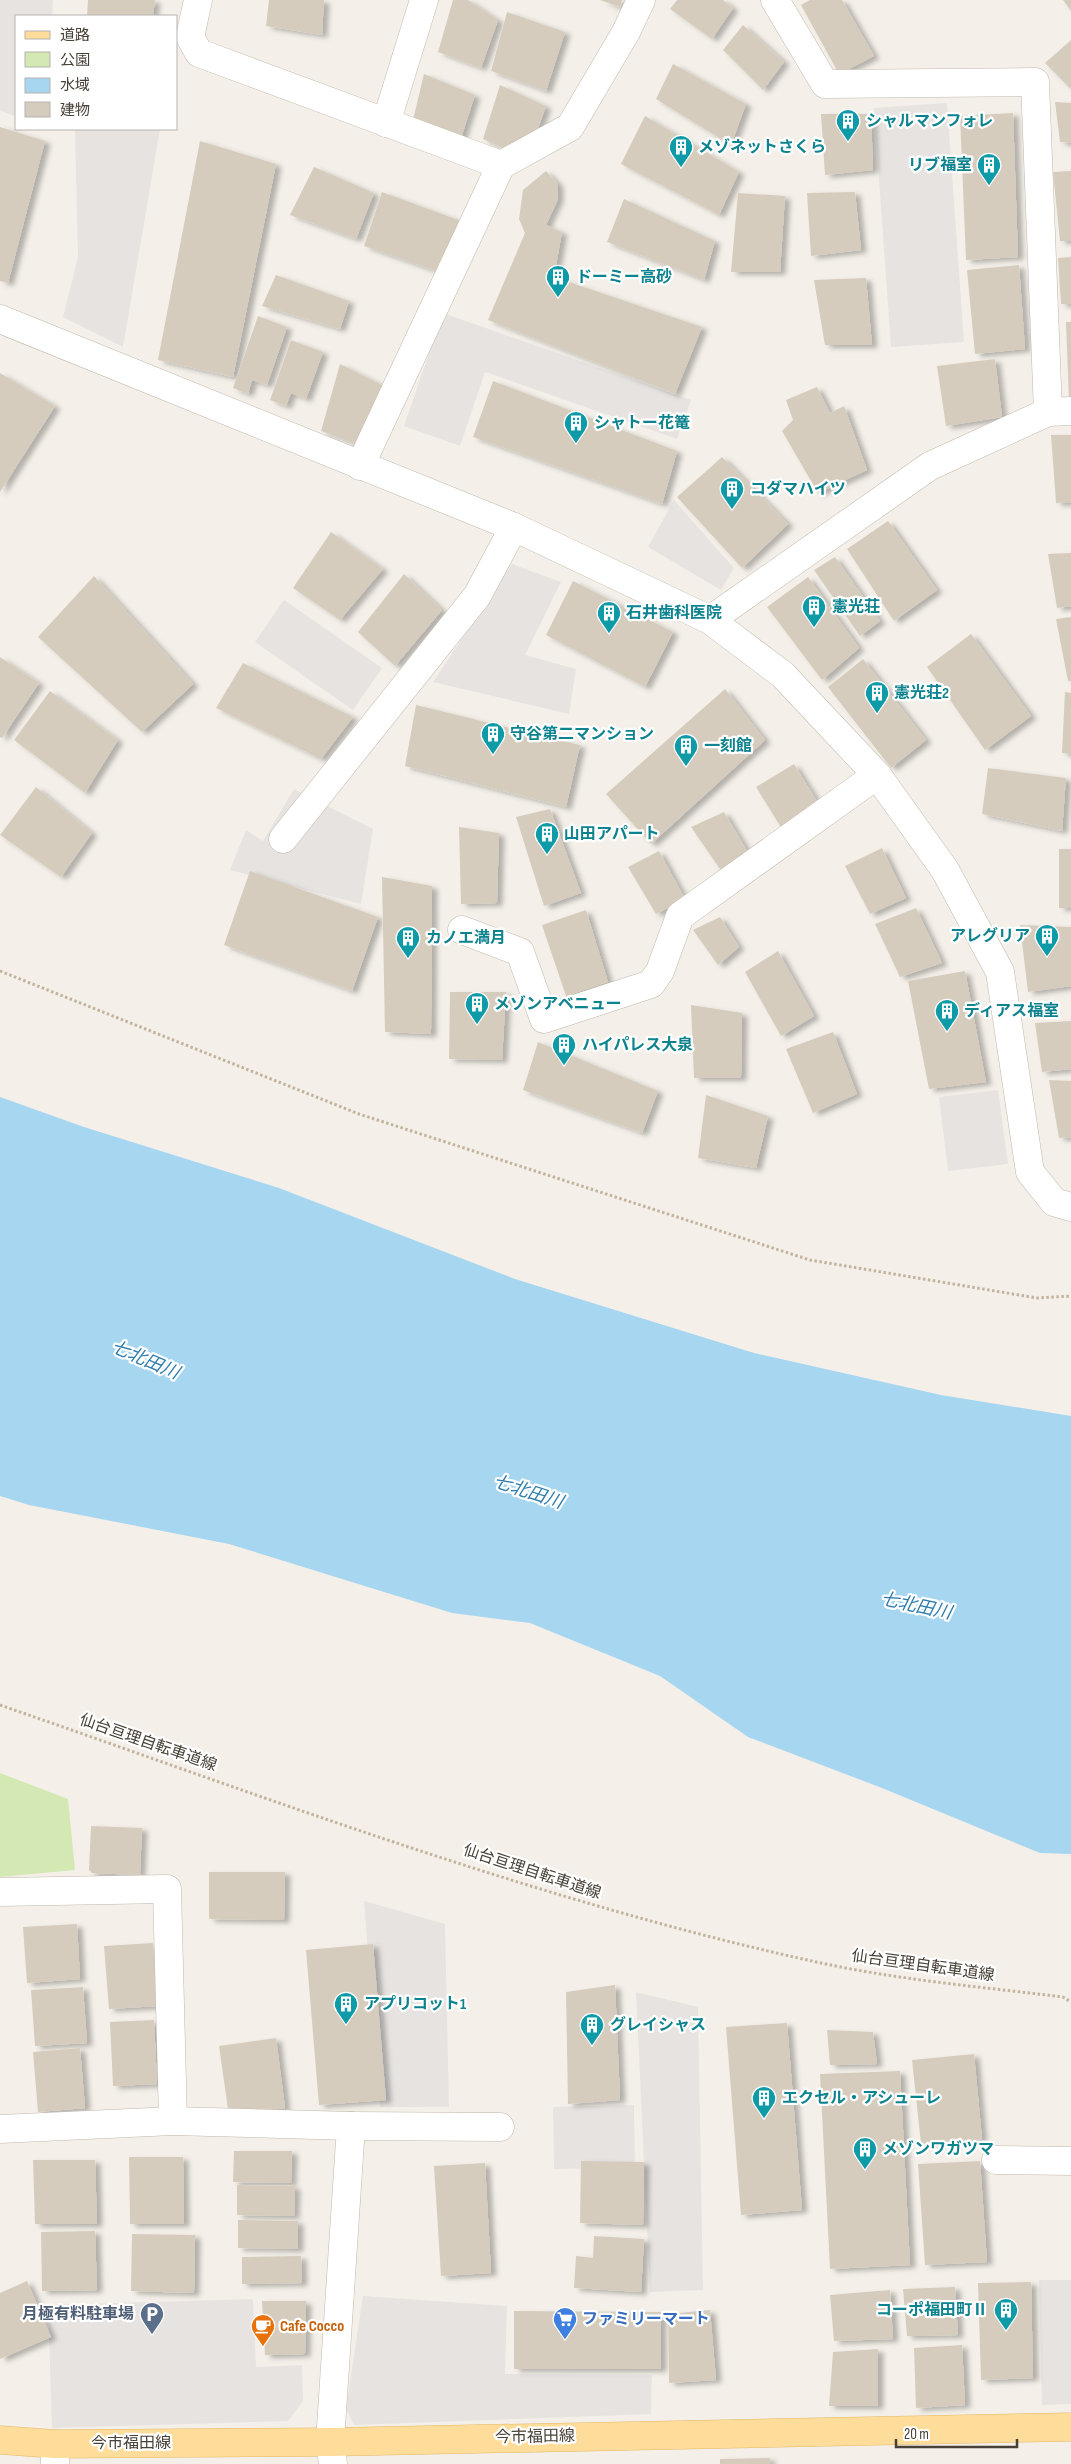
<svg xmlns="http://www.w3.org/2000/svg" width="1071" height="2464" font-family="'Sofia Sans Condensed','Noto Sans JP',sans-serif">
  <defs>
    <filter id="shadow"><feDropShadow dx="5.5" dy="3" stdDeviation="2.5" flood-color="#0004"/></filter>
  </defs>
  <rect width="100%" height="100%" fill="#f4f0e9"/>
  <!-- green -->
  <polygon fill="#d3e8b2" points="0,1773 68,1799 75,1870 0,1877"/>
  <!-- parking -->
  <g fill="#e6e3e1">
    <polygon points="0,0 53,0 52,16 16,16 16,117 0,110"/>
    <polygon points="947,103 964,342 891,347 874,108"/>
    <polygon points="75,129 160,129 123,347 63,317 78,257"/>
    <polygon points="443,313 691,400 677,439 485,372 460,446 404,426"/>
    <polygon points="674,500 734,568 721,590 648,547"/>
    <polygon points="512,564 561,582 525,655 576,669 569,714 433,682"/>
    <polygon points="284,600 382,668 353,710 255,642"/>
    <polygon points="294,789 373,829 361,904 230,870 246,830 263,841"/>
    <polygon points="998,1090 1008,1164 948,1171 939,1097"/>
    <polygon points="364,1901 445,1924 449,2107 380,2107"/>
    <polygon points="636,1992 698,2007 703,2290 650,2292"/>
    <polygon points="634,2105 635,2167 554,2169 553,2107"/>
    <polygon points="1039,2280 1071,2280 1071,2404 1042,2405"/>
    <polygon points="363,2296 507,2306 505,2374 652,2375 651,2414 354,2425 346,2408"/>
    <polygon points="253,2299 256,2367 302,2365 303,2401 288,2421 52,2428 48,2305"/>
  </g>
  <!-- water -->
  <polygon fill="#a6d6f0" points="0,1097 84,1127 279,1188 515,1279 754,1353 941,1395 1071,1416 1071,1854 1040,1853 882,1788 748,1737 660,1676 530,1623 452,1613 229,1544 29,1505 0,1496"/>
  <!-- building -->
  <g fill="#d6ccbe" filter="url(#shadow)">
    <polygon points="88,0 155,0 153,16 87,16"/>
    <polygon points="269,0 324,0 322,35 266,26"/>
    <polygon points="453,0 468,0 498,20 481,68 438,52"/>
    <polygon points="600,0 622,0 620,7"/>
    <polygon points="677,0 723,0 733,8 712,39 670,9"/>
    <polygon points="810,0 842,0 874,56 839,74 801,5"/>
    <polygon points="1063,0 1071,0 1071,11"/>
    <polygon points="507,12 565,32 546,91 491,71"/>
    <polygon points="743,25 784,62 763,90 723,50"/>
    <polygon points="1071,40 1071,89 1045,63"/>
    <polygon points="673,64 746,104 731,145 656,99"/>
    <polygon points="424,74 475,95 460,141 413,120"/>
    <polygon points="500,85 546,106 533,142 514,153 483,139"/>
    <polygon points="1055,102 1071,103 1071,143 1060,142"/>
    <polygon points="1013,113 1018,257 966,260 960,116"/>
    <polygon points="821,114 871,114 873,170 825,175"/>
    <polygon points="645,116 739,172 719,215 621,164"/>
    <polygon points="0,127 45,141 8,283 0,281"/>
    <polygon points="200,141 276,164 233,377 158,360"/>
    <polygon points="314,167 374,193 356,239 290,215"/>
    <polygon points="546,171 558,184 558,199 546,225 562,232 554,277 702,327 675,394 488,320 525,233 519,219 523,190"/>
    <polygon points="1071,171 1071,241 1060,241 1053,172"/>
    <polygon points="382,192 461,221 442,273 364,246"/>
    <polygon points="855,192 861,250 811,256 807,193"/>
    <polygon points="738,193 785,196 780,272 731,272"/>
    <polygon points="624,199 715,241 704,280 607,242"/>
    <polygon points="1071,257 1071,304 1061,304 1058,258"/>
    <polygon points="1019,265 1025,349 975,354 967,270"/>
    <polygon points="276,275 349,301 340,329 262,306"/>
    <polygon points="866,278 872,345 825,345 814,280"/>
    <polygon points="258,316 287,327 267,385 252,380 248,394 233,388"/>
    <polygon points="1066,322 1071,322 1071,400 1069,400"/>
    <polygon points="291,340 323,352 306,399 291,393 286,406 270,400"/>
    <polygon points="995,359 1002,417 946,426 937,366"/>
    <polygon points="340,364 388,388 362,446 321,431"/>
    <polygon points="0,373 55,406 0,492"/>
    <polygon points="493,381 677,451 662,504 473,437"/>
    <polygon points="817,387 830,413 844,406 867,470 818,493 782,431 793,420 786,400"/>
    <polygon points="1051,435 1071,435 1071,502 1056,503"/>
    <polygon points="722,457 788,524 742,568 677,497"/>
    <polygon points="888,521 937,590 894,621 847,549"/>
    <polygon points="331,532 383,569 340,620 293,588"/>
    <polygon points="1071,553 1071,606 1057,608 1048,554"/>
    <polygon points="835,557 880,621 860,636 814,570"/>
    <polygon points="404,574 442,610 395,666 358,632"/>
    <polygon points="94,576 193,684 142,732 38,637"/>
    <polygon points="808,577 859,648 822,680 767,607"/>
    <polygon points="573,581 673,632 645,687 546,635"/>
    <polygon points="1071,617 1071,681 1068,681 1056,619"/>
    <polygon points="971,634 1031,716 985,750 927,667"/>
    <polygon points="0,657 39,683 2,738 0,737"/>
    <polygon points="863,659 926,740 891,768 828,687"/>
    <polygon points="243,663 353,717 321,759 216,708"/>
    <polygon points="725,689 765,740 651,844 606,794"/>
    <polygon points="50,691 118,740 85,793 14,740"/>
    <polygon points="1065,692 1071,693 1071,754 1062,753"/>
    <polygon points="416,705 580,745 566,807 405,766"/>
    <polygon points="794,764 818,803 782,829 756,787"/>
    <polygon points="988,768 1066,778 1062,831 982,814"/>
    <polygon points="36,787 92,833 61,877 0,835"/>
    <polygon points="550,809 581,893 544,906 516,817"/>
    <polygon points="724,812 749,854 720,869 691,827"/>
    <polygon points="459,827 499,833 497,903 461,904"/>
    <polygon points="882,848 906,898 870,914 845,866"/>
    <rect x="1059" y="849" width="12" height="59"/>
    <polygon points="659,851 685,899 656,914 628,867"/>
    <polygon points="250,871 378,917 352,991 224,945"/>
    <polygon points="382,877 432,886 431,1034 385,1032"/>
    <polygon points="916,908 942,963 900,977 875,924"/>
    <polygon points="586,910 608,982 566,996 542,925"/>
    <polygon points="720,917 739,947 718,965 693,930"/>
    <polygon points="1020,925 1071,927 1071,986 1028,992"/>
    <polygon points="778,951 814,1016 781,1036 745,972"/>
    <polygon points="965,971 986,1082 929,1089 908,981"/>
    <polygon points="450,992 506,992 502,1060 449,1059"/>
    <polygon points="691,1005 742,1013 741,1078 694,1078"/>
    <polygon points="1071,1021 1071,1069 1042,1072 1035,1023"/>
    <polygon points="833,1032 857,1094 813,1113 786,1049"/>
    <polygon points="538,1042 658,1091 642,1133 523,1090"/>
    <polygon points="1049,1080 1071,1081 1071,1137 1059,1138"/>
    <polygon points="706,1095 768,1116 756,1168 698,1158"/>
    <polygon points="91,1826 142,1828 140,1875 92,1873 89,1870"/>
    <polygon points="209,1872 285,1872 284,1920 209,1919"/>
    <polygon points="77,1924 80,1979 27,1983 23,1927"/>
    <polygon points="153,1943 157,2006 109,2009 104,1946"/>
    <polygon points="373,1944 386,2100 319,2105 306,1950"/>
    <polygon points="615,1985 620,2100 568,2104 566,1992"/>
    <polygon points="83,1987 87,2043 35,2046 31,1990"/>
    <polygon points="154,2020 157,2084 113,2086 110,2022"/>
    <polygon points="787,2023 802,2210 741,2215 726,2027"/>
    <polygon points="827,2030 873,2032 877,2064 830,2065"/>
    <polygon points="276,2038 285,2108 229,2116 219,2046"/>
    <polygon points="80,2048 85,2108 38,2112 33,2052"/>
    <polygon points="974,2054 982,2139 921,2144 912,2060"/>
    <polygon points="900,2071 910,2265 830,2269 820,2074"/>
    <polygon points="234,2151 292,2151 291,2183 233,2182"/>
    <polygon points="129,2157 183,2157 184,2224 130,2224"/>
    <polygon points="33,2160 95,2160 97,2224 35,2224"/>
    <polygon points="581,2161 644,2162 643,2225 580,2223"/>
    <polygon points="980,2161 987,2262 925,2265 918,2164"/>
    <polygon points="485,2163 491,2273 441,2276 434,2166"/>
    <polygon points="237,2185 295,2186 294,2216 237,2215"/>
    <polygon points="238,2220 298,2221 298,2249 238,2248"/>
    <polygon points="95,2231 97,2290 42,2291 41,2232"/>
    <polygon points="132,2234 195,2235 194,2293 131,2291"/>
    <polygon points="594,2236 644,2239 641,2292 574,2288 576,2256 593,2258"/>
    <polygon points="301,2256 302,2283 242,2284 242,2257"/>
    <polygon points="27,2281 51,2337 0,2359 0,2293"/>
    <polygon points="1031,2282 1033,2378 981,2380 978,2283"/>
    <polygon points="955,2287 958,2335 907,2336 903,2289"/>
    <polygon points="890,2290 893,2339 834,2341 830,2295"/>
    <polygon points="262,2301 306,2301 305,2354 265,2355"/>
    <polygon points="710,2310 716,2380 669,2383 668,2314"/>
    <polygon points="514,2311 661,2312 661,2369 514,2369"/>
    <polygon points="962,2345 965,2405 916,2408 914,2348"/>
    <polygon points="878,2349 878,2406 829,2406 833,2352"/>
    <polygon points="770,2458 770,2464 720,2464 720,2459"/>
  </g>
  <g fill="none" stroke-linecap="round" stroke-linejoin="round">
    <!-- minor casing -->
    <g stroke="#c0b8ab" stroke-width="29">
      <g id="minor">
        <polyline points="198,0 190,37 199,53 501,165"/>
        <polyline points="775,0 825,84 1035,82 1048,412"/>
        <polyline points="386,123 424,0"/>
        <polyline points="0,319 514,527 710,620 783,675 877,775 945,870 1000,972 1030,1172 1054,1202 1071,1207"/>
        <polyline points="360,466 501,165 570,127 626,32 641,0"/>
        <polyline points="710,620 930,466 1048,412 1071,411"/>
        <polyline points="283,839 477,596 514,527"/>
        <polyline points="462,930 520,952 544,1019 651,984 660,971 680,916 877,775"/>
        <polyline points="0,1892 167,1889 173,2121"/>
        <polyline points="351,2126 500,2127"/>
        <polyline points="0,2129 173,2121 351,2126 330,2442 333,2464"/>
        <polyline points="996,2160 1071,2161"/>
        <polyline points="55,2444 55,2464"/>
      </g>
    </g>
    <!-- major casing -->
    <g stroke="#e4b868" stroke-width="29">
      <polyline id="major" points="0,2440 55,2444 330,2442 1071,2427"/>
    </g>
    <!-- path -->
    <g stroke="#c2b39d" stroke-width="3" stroke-dasharray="2.5 2.5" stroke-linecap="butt">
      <polyline points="0,971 359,1114 810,1260 1037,1298 1071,1296"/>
      <path d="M0,1705C271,1799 540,1902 821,1963C900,1980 982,1987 1063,1997L1071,2002"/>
    </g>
    <!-- minor -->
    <use href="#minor" stroke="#fff" stroke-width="28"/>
    <!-- major -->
    <use href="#major" stroke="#fedc99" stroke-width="28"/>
  </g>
  <!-- icons -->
  <defs>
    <g id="building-pin" transform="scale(1.25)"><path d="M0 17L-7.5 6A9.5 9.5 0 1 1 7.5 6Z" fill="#0f9aa8" stroke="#fff"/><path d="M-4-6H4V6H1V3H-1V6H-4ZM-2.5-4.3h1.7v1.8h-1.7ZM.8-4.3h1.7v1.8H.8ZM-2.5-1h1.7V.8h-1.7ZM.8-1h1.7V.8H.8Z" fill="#fff"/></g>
    <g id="parking-pin" transform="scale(1.25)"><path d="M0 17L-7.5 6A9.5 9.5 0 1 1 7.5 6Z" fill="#5c6f8a" stroke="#fff"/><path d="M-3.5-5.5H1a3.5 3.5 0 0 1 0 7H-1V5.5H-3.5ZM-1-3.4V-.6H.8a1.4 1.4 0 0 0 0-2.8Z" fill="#fff"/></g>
    <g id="supermarket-pin" transform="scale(1.25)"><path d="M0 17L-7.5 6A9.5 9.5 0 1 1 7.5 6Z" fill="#3f7fe0" stroke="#fff"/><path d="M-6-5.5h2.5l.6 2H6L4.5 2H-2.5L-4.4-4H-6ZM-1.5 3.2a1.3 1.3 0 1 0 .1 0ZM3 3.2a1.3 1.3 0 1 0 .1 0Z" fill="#fff"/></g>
    <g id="cafe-pin" transform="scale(1.25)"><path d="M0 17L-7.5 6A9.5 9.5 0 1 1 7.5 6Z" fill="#e8710a" stroke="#fff"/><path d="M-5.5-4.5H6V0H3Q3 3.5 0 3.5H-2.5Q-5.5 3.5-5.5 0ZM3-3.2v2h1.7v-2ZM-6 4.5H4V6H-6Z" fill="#fff"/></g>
  </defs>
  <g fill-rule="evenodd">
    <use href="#building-pin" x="848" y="121"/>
    <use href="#building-pin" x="681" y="147"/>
    <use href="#building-pin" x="989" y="165"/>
    <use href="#building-pin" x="558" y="277"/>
    <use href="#building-pin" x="576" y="423"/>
    <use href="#building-pin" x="732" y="489"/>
    <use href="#building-pin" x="814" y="607"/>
    <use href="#building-pin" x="609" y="613"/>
    <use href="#building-pin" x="877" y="693"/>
    <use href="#building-pin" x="493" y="734"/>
    <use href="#building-pin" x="686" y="746"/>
    <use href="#building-pin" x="547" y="834"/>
    <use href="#building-pin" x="1047" y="936"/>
    <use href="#building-pin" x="408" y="938"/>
    <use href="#building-pin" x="477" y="1004"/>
    <use href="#building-pin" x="947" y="1011"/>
    <use href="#building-pin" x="564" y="1045"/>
    <use href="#building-pin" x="346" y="2004"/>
    <use href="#building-pin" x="592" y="2025"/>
    <use href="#building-pin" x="764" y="2098"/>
    <use href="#building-pin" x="865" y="2149"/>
    <use href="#building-pin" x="1006" y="2310"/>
    <use href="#parking-pin" x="152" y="2314"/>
    <use href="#supermarket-pin" x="565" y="2319"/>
    <use href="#cafe-pin" x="263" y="2326"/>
  </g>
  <g text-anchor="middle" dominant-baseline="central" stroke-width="4.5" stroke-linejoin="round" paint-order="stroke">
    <!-- culture labels -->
    <g font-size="16" font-weight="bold" fill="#0d838f" stroke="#fff" text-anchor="start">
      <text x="866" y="121">シャルマンフォレ</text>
      <text x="698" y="147">メゾネットさくら</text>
      <text x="972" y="165" text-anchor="end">リブ福室</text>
      <text x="576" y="277">ドーミー高砂</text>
      <text x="594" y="423">シャトー花篭</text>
      <text x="750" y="489">コダマハイツ</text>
      <text x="832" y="607">憲光荘</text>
      <text x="626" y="613">石井歯科医院</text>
      <text x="894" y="693">憲光荘2</text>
      <text x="510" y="734">守谷第二マンション</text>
      <text x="704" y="746">一刻館</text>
      <text x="564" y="834">山田アパート</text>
      <text x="1030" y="936" text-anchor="end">アレグリア</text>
      <text x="426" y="938">カノエ満月</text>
      <text x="494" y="1004">メゾンアベニュー</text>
      <text x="964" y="1011">ディアス福室</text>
      <text x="582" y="1045">ハイパレス大泉</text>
      <text x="364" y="2004">アプリコット1</text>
      <text x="610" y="2025">グレイシャス</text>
      <text x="782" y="2098">エクセル・アシューレ</text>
      <text x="882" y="2149">メゾンワガツマ</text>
      <text x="988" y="2310" text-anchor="end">コーポ福田町Ⅱ</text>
    </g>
    <!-- street labels -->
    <g font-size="16" fill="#484137" stroke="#fff">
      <text transform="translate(148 1743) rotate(19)">仙台亘理自転車道線</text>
      <text transform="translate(532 1872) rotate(18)">仙台亘理自転車道線</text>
      <text transform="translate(923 1966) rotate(8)">仙台亘理自転車道線</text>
      <text transform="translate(535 2437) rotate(-1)">今市福田線</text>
      <text x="131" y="2443">今市福田線</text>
    </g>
    <!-- service labels -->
    <g font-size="16" font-weight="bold" fill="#4e5e75" stroke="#fff" text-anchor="end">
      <text x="134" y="2314">月極有料駐車場</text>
    </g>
    <!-- shop labels -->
    <g font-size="16" font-weight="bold" fill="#366cbe" stroke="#fff" text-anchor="start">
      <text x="582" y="2319">ファミリーマート</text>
    </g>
    <!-- food labels -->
    <g font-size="16" font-weight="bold" fill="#c56008" stroke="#fff" text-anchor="start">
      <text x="280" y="2326">Cafe Cocco</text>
    </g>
    <!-- water labels -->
    <g font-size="18" font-style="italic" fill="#2e7dad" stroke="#fff">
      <text transform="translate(145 1360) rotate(23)">七北田川</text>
      <text transform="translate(528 1492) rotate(18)">七北田川</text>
      <text transform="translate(916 1606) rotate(12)">七北田川</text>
    </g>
  </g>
  <!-- legend -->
  <rect x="15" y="15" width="162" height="115" fill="#ffffff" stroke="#b6b3af"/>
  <rect x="25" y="31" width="25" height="8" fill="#fedc99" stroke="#b6b3af"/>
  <text x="60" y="40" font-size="15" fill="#484137">道路</text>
  <rect x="25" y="52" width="25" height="15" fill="#d3e8b2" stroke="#b6b3af"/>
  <text x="60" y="65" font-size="15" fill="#484137">公園</text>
  <rect x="25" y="78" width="25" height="15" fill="#a6d6f0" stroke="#b6b3af"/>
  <text x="60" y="90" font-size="15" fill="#484137">水域</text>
  <rect x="25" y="102" width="25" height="15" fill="#d6ccbe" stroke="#b6b3af"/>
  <text x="60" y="115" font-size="15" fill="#484137">建物</text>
  <!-- scale -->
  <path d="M896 2439v8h121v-8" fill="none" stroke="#484137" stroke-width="2.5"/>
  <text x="904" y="2439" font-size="15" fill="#484137" stroke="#ffffff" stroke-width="4" paint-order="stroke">20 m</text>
</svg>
